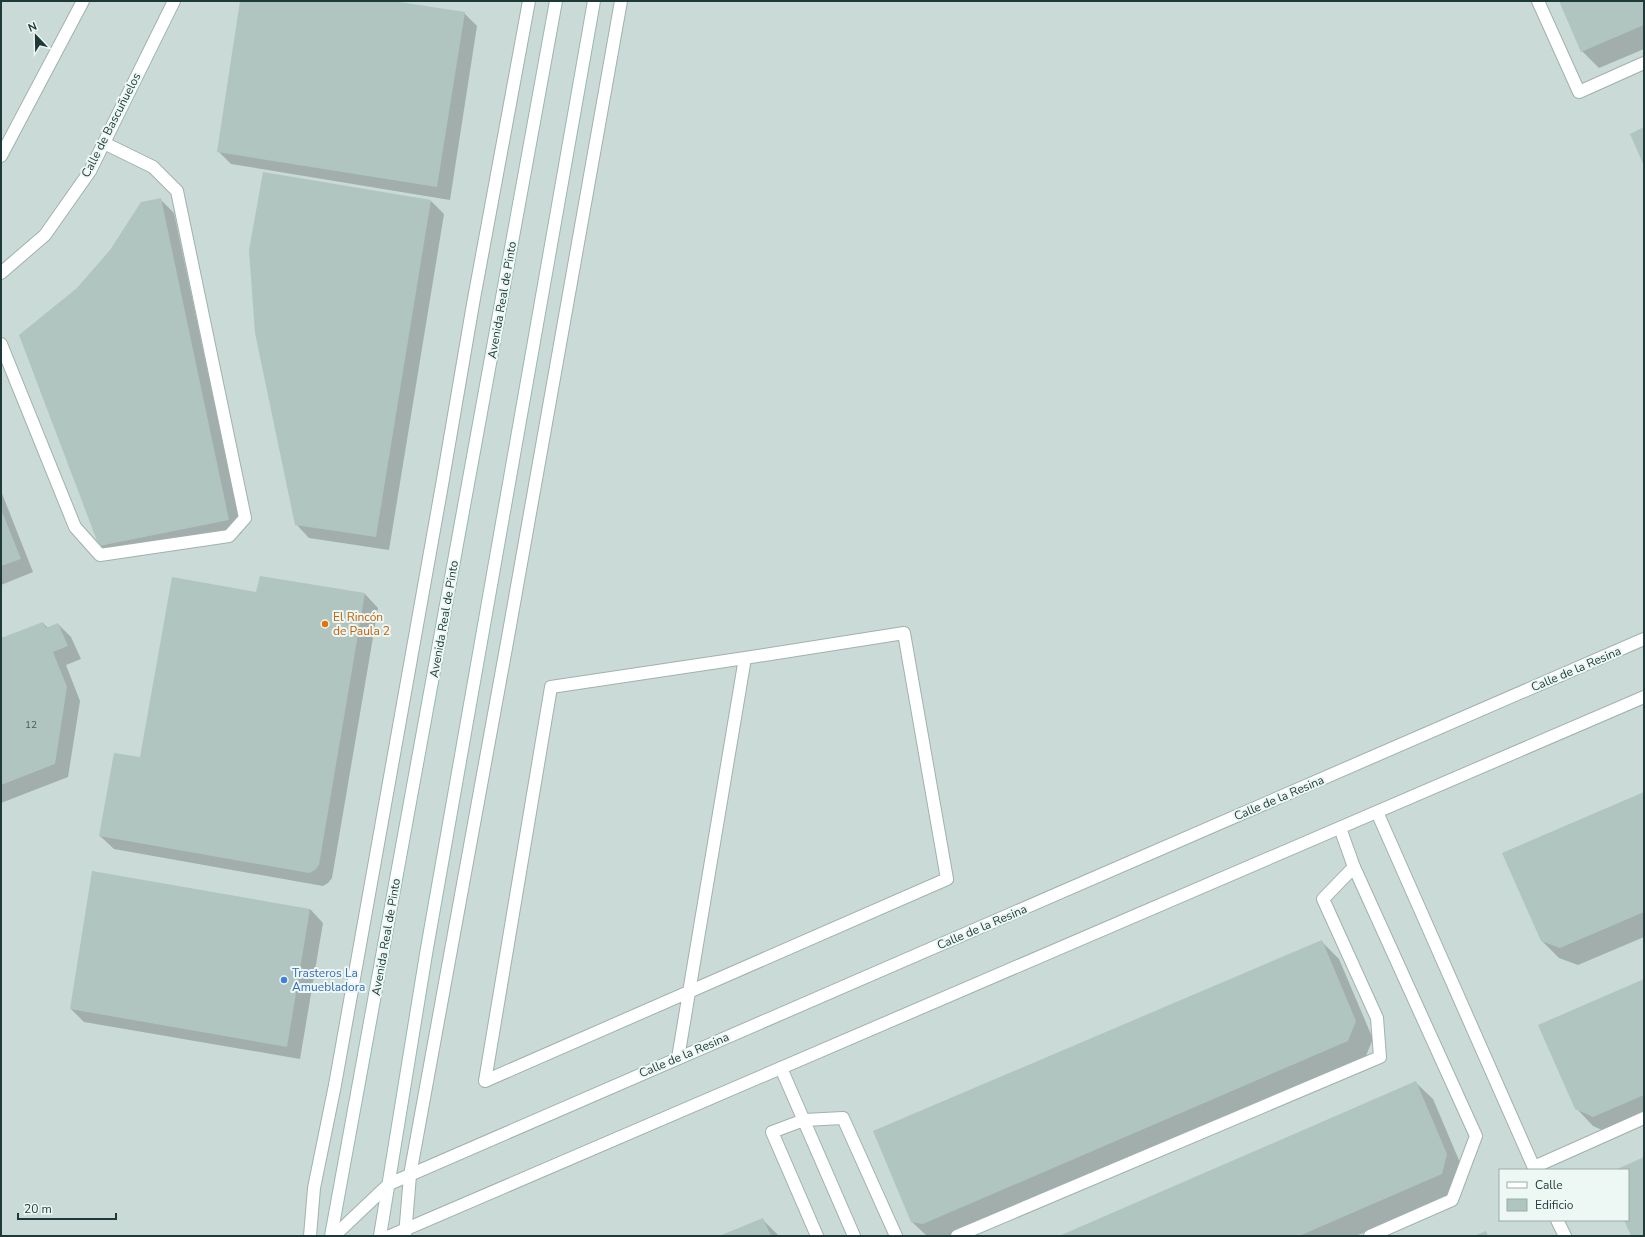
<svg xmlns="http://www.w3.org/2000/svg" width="1645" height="1237" font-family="'Nunito Sans',sans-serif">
  <rect width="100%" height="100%" fill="#dceae7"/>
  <!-- built -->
  <path fill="#cadad6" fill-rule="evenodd" d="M1,1H1644V1236H1ZM1500,1170H1628V1220H1500Z"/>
  <!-- shadow -->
  <g fill="#0003">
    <polygon points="241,1 387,1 464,13 477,26 450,200 231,164 218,151"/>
    <polygon points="1560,1 1644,1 1644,49 1599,68 1582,51"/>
    <polygon points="160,199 174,213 242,533 114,559 100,545 78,288"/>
    <polygon points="431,201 444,214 389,550 309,538 296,524"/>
    <polygon points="1,491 33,572 1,585"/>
    <polygon points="260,577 365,594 378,608 332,878 328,883 323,886 114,849 100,836 141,758 257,593"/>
    <polygon points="43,623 48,628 58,624 71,637 81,659 66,665 80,701 68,777 1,803 1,639"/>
    <polygon points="1644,793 1644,937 1578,965 1559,958 1542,941"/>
    <polygon points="310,909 323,923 300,1059 84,1022 71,1009"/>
    <polygon points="1321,941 1339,959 1373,1039 1365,1058 953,1236 927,1236 912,1222"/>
    <polygon points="1644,980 1644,1120 1611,1134 1593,1126 1576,1108"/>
    <polygon points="1415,1082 1433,1099 1464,1172 1459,1191 1356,1236 1062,1236"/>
    <polygon points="762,1219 779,1236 722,1236"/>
  </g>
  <!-- building -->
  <g fill="#b1c5c0">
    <polygon points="240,1 393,1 465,12 437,187 217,152"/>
    <polygon points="1559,1 1644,1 1644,25 1581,52"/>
    <polygon points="1644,127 1644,166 1630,134"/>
    <polygon points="263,172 431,200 376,537 295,525 255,333 249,250"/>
    <polygon points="161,198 229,520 99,546 19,335 77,288 110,250 141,202"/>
    <polygon points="1,509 21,559 1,566"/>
    <polygon points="260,576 365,593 319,865 315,870 309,873 99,836 114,753 140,757 172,577 256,592"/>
    <polygon points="43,622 46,628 58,623 68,646 53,652 67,687 55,764 1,785 1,638"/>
    <polygon points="1644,792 1644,912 1560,948 1541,941 1502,853"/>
    <polygon points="92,871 310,909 287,1047 70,1009"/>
    <polygon points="1322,940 1356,1021 1348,1041 923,1224 911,1222 873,1131"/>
    <polygon points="1644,979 1644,1095 1593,1117 1575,1109 1538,1025"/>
    <polygon points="1416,1081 1447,1154 1442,1174 1299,1236 1059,1236"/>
    <polygon points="1644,1157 1644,1236 1631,1236 1624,1220 1628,1220 1628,1170 1615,1170"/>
    <polygon points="763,1218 771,1236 719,1236"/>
    <polygon points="1486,1231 1488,1236 1474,1236"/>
  </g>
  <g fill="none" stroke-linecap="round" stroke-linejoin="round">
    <!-- lane casing -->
    <g stroke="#9fb2af" stroke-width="14">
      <g id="lane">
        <polyline points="1538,1 1579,92 1644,63"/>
        <polyline points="1,156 83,1"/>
        <polyline points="1,344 75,527 100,555 229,536 245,518 177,191 153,167 104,143"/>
        <polyline points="1377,812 1535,1170"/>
        <polyline points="1340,828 1354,867 1476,1136 1452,1200 1370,1236"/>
        <polyline points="678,1058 745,658 904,633 947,879 485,1081 551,687 745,658"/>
        <polyline points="781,1068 854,1236"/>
        <polyline points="1534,1167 1644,1118"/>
        <polyline points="1557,1220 1565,1236"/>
        <polyline points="310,1236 314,1188 335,1085 442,485 473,304 529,1"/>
        <polyline points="405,1236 410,1175 508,637 621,1"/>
        <polyline points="817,1236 772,1132 804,1120 843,1118 896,1236"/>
        <polyline points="957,1236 1380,1057 1377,1018 1323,899 1354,867"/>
      </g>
    </g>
    <!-- street casing -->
    <g stroke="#9fb2af" stroke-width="14">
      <g id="street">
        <polyline points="1,273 45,235 90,171 174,1"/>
        <polyline points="334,1236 389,1184 1644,639"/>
        <polyline points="390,1236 1644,697"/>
      </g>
    </g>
    <!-- secondary casing -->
    <g stroke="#9ab7b2" stroke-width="14">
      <g id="secondary">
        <polyline points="331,1236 556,1"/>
        <polyline points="380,1236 426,954 594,1"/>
      </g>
    </g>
    <!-- lane -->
    <use href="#lane" stroke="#fff" stroke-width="12"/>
    <!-- street -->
    <use href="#street" stroke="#fff" stroke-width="12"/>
    <!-- secondary -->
    <use href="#secondary" stroke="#fff" stroke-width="12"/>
  </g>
  <!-- markers -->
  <circle fill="#e8710a" stroke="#edf7f4" stroke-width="1.5" cx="325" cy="624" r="4"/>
  <circle fill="#3f7fe0" stroke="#edf7f4" stroke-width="1.5" cx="284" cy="980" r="4"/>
  <g text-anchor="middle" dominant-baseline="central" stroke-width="4" stroke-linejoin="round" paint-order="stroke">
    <!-- number labels -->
    <g font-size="10" fill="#425d5a">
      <text x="31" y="725">12</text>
    </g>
    <!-- street labels -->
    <g font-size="12" fill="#1d3a38" stroke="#edf7f4">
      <text transform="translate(111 125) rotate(-63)">Calle de Bascuñuelos</text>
      <text transform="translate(502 300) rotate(-80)">Avenida Real de Pinto</text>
      <text transform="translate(444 619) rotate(-80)">Avenida Real de Pinto</text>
      <text transform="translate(1576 669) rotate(-23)">Calle de la Resina</text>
      <text transform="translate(1279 798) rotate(-23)">Calle de la Resina</text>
      <text transform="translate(982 927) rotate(-23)">Calle de la Resina</text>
      <text transform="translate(386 937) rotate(-80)">Avenida Real de Pinto</text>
      <text transform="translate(684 1055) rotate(-23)">Calle de la Resina</text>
    </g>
    <!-- food labels -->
    <g font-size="12" fill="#c56008" stroke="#edf7f4" text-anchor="start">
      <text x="333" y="617">El Rincón<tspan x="333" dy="14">de Paula 2</tspan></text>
    </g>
    <!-- shop labels -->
    <g font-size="12" fill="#366cbe" stroke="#edf7f4" text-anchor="start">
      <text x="292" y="973">Trasteros La<tspan x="292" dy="14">Amuebladora</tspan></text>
    </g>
  </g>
  <!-- border -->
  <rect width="1645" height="1237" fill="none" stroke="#1d3a38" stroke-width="4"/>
  <!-- legend -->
  <rect x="1499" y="1169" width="130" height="52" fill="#edf7f4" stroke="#9aaba9"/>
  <rect x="1507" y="1182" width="20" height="6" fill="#ffffff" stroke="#9aaba9"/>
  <text x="1535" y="1189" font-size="12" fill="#1d3a38">Calle</text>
  <rect x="1507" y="1199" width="20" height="12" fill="#b1c5c0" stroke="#9aaba9"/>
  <text x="1535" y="1209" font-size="12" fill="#1d3a38">Edificio</text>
  <!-- north arrow -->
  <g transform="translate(36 36) rotate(338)" stroke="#edf7f4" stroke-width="3" paint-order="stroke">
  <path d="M0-3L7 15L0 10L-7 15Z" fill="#1d3a38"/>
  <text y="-6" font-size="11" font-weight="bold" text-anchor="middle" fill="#1d3a38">N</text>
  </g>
  <!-- scale -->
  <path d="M18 1213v6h98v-6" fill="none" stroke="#1d3a38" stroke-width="2"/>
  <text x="24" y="1213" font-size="12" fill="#1d3a38" stroke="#edf7f4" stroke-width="3" paint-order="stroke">20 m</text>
</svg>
